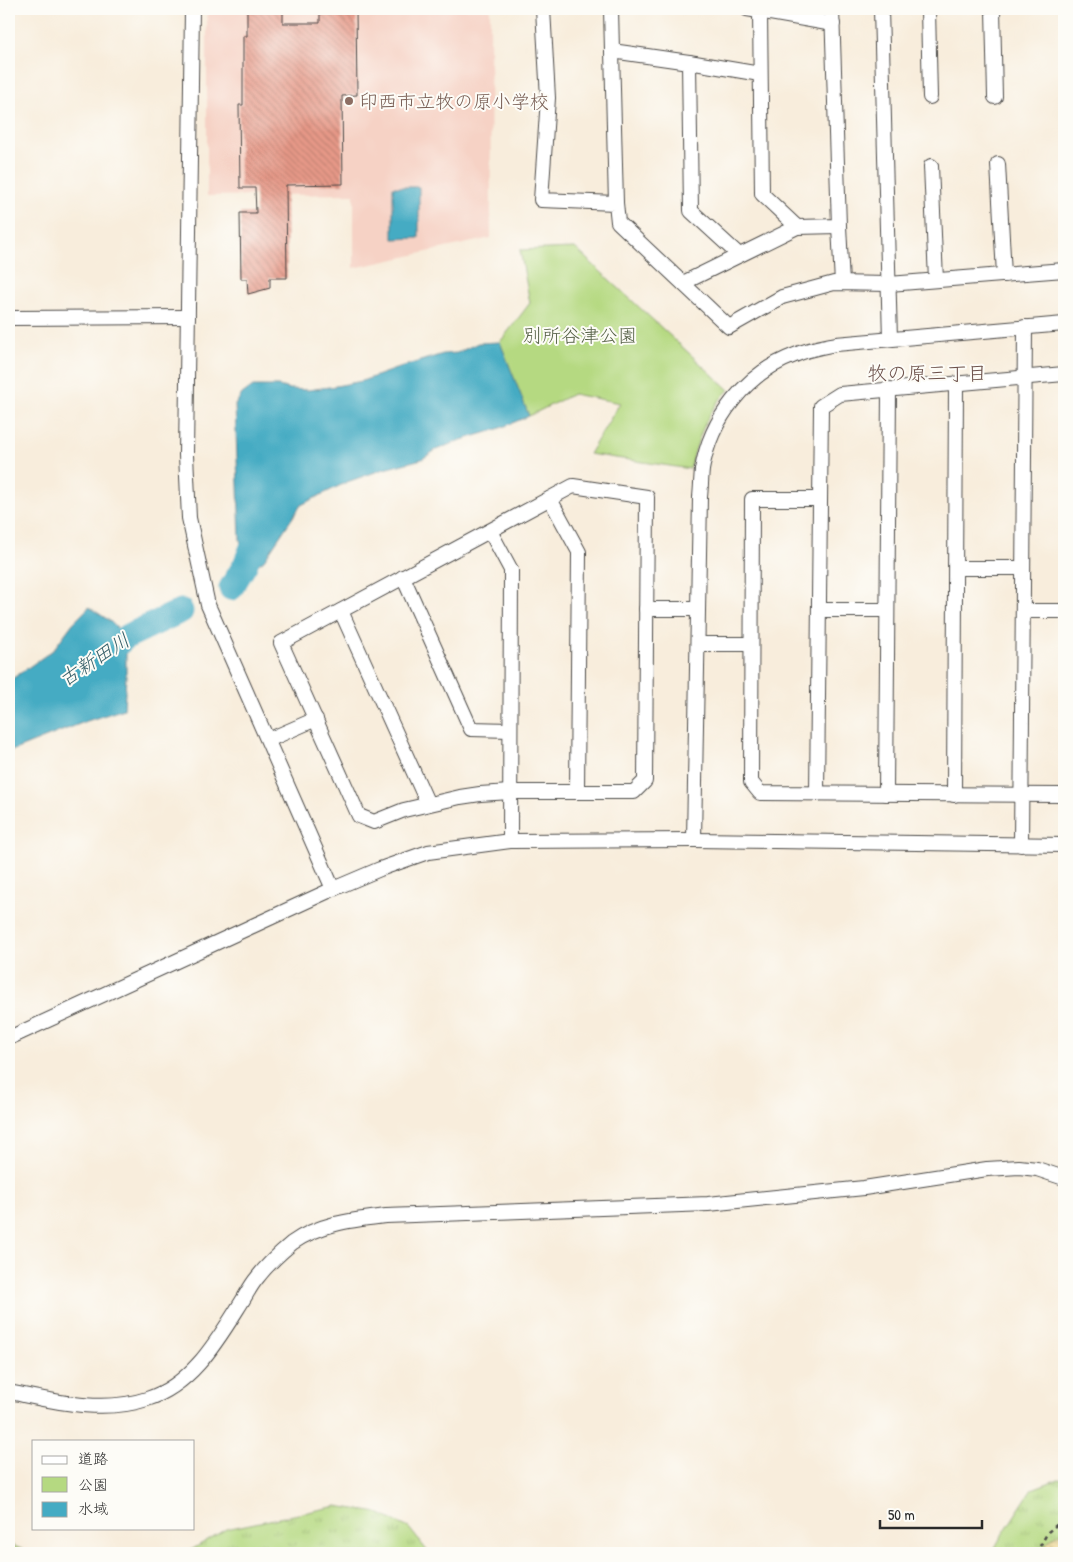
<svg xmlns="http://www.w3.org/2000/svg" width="1073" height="1562" font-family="'Patrick Hand','Klee One',sans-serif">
  <defs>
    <pattern id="grass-tufts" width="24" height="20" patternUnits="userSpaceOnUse" patternTransform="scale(1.25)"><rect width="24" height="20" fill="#b5d981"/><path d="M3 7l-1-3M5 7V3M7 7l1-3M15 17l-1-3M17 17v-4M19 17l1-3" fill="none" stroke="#9cba70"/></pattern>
    <pattern id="sand-dots" width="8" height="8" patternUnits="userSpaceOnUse" patternTransform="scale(1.25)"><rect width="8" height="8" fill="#eeda9e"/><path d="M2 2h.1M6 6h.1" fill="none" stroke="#cb8" stroke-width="1.8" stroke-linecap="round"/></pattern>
    <pattern id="building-back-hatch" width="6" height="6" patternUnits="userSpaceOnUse" patternTransform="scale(1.25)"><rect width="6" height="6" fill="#e79988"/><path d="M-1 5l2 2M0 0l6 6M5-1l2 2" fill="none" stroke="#bb7d6f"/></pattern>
  </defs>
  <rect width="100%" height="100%" fill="#fdfcf7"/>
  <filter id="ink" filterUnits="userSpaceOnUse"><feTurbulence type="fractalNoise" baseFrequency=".02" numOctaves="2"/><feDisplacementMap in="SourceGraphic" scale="10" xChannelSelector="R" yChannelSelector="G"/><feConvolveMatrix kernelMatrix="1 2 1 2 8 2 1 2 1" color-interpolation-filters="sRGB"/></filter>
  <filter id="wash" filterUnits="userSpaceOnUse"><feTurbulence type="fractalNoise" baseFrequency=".0096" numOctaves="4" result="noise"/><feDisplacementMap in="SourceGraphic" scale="20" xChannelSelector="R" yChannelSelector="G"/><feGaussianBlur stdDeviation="1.12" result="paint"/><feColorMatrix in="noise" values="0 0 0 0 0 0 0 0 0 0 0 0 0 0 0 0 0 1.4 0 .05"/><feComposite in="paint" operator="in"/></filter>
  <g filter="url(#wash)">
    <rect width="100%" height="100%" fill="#f8eddc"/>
    <!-- built -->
    <polygon fill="#f6d2c5" points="207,9 490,9 491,238 354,268 354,194 207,196"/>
    <!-- grass -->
    <g fill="url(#grass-tufts)" stroke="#708256">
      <polygon points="1064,1477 1064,1553 992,1553 1002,1535 1032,1489"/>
      <polygon points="337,1506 378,1513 409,1528 429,1553 186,1553 226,1529"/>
      <polygon points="9,1544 31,1553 9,1553"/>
    </g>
    <!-- sand -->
    <path fill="url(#sand-dots)" stroke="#8c8264" d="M1064,1532V1543L1060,1544L1055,1549L1048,1551L1046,1549V1544C1052,1539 1056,1534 1064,1532Z"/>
    <!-- green -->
    <path fill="#b5d981" stroke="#708256" d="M575,248L729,390C706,411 698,440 690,469L589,454L620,403L573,394L529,416L500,342L530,303L520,250Z"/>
    <!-- water -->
    <g fill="#44abc3" stroke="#386b77">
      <polygon points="393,187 419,187 419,238 393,239"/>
      <polygon points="500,342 529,416 498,429 458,441 436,450 422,459 384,469 347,482 301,505 264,560 253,568 245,565 240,539 235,405 242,394 253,386 278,386 290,389 308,390 336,386 362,381 404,366 443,354 457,353 478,343"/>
      <polygon points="89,607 110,621 126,637 126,677 124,709 87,721 9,752 9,681 53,650 73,623"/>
    </g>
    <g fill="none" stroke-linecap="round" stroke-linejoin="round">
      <!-- river -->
      <g stroke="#44abc3" stroke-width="25">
        <polyline points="231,588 245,565 257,535"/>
        <polyline points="100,659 126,637 181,611"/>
      </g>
    </g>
    <g id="blocks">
      <!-- building -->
      <polygon fill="url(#building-back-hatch)" points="247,9 283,9 283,23 320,23 320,9 356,9 357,95 342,96 343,184 286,185 287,278 270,278 270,288 248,294 247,279 241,279 240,213 256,213 255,188 240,188 239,105 243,105 243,36 247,36"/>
    </g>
  </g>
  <g filter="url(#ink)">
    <use href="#blocks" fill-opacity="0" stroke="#4a4846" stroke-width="1"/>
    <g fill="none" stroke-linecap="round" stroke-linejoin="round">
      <!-- minor casing -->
      <g stroke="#4a4846" stroke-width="16">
        <g id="minor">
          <polyline points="192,9 186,455 189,518 208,605 333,889"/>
          <polyline points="543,9 548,98 541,200 616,203 618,222 729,327 782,297 834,283 889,284 1064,270"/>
          <polyline points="611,9 612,51 689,62 691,211 739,255"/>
          <polyline points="747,9 833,24"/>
          <polyline points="881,9 890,339"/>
          <polyline points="928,9 930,97"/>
          <polyline points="993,9 995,97"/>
          <polyline points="760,11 762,194 797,227 839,226 832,9"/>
          <polyline points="612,51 616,203"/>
          <polyline points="689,62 760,74"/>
          <polyline points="998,164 1004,275"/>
          <polyline points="931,166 936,280"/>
          <polyline points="839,226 842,283"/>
          <polyline points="683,283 797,227"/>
          <polyline points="9,318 188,317"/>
          <polygon points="573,486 647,497 645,781 634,792 510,792 480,794 460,797 404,810 374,822 359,816 281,643"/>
          <polyline points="550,499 579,552 577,792"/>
          <polyline points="819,499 752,499 751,782 760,793 1064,795"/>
          <polyline points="490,531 511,570 510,841"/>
          <polyline points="956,568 1023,568"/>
          <polyline points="403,577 471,729 510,730"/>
          <polyline points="646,609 698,609"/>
          <polyline points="819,610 887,610"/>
          <polyline points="341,611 428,804"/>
          <polyline points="1023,611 1064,611"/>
          <polyline points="698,644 751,644"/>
          <polyline points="268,740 316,719"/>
          <polyline points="817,794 821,406 840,394 1064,374"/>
          <polyline points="886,794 889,389"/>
          <polyline points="954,795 956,384"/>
          <path d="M694,840L700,497C701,488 701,479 702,470C710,419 746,373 795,355C808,349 821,347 836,344L1064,324"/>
          <polyline points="1021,845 1025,327"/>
          <polyline points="9,1038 333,889 380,869 428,852 510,841 694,840 1064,845"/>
          <path d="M9,1392C54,1401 102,1414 147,1399C192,1385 217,1341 241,1303C246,1295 251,1285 257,1278C267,1265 280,1253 292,1243C320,1223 353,1220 386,1216L708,1204L864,1188L987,1169L1019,1167L1037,1169L1064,1178"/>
        </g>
      </g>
      <!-- path -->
      <polyline stroke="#4a4846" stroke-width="2.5" stroke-dasharray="4 4" stroke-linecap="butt" points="1036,1553 1048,1532 1064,1519"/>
      <!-- minor -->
      <use href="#minor" stroke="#fff" stroke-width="14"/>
    </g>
  </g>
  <!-- markers -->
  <circle fill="#8d6e63" stroke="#fdfcf7" stroke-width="2" cx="349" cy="101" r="5"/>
  <g text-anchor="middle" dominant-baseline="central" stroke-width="4" stroke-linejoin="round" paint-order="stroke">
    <!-- education labels -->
    <g font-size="19" fill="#785e54" stroke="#fdfcf7" text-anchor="start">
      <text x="359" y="101">印西市立牧の原小学校</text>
    </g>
    <!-- park labels -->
    <g font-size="19" fill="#545f45" stroke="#fdfcf7">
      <text x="580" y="335">別所谷津公園</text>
    </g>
    <!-- neighbourhood labels -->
    <g font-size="20" fill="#6d524c" stroke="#fdfcf7">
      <text x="927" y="372">牧の原三丁目</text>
    </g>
    <!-- water labels -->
    <g font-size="20" font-style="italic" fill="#355e68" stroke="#fdfcf7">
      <text transform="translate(94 659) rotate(-33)">古新田川</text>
    </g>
  </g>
  <!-- margin -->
  <rect width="1073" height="1562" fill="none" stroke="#fdfcf7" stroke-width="30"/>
  <!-- legend -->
  <rect x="32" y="1440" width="162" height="90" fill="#fdfcf7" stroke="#a9a8a5"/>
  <rect x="42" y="1456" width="25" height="8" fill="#ffffff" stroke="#a9a8a5"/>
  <text x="78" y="1464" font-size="15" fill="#2b2b2b">道路</text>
  <rect x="42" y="1477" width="25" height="15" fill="#b5d981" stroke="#a9a8a5"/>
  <text x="78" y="1490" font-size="15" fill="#2b2b2b">公園</text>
  <rect x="42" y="1502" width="25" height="15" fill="#44abc3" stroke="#a9a8a5"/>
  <text x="78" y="1514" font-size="15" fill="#2b2b2b">水域</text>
  <!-- scale -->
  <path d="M880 1520v8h102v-8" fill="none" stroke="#2b2b2b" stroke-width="2.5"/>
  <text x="888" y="1520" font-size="15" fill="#2b2b2b" stroke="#fdfcf7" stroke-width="4" paint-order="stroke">50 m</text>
</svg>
